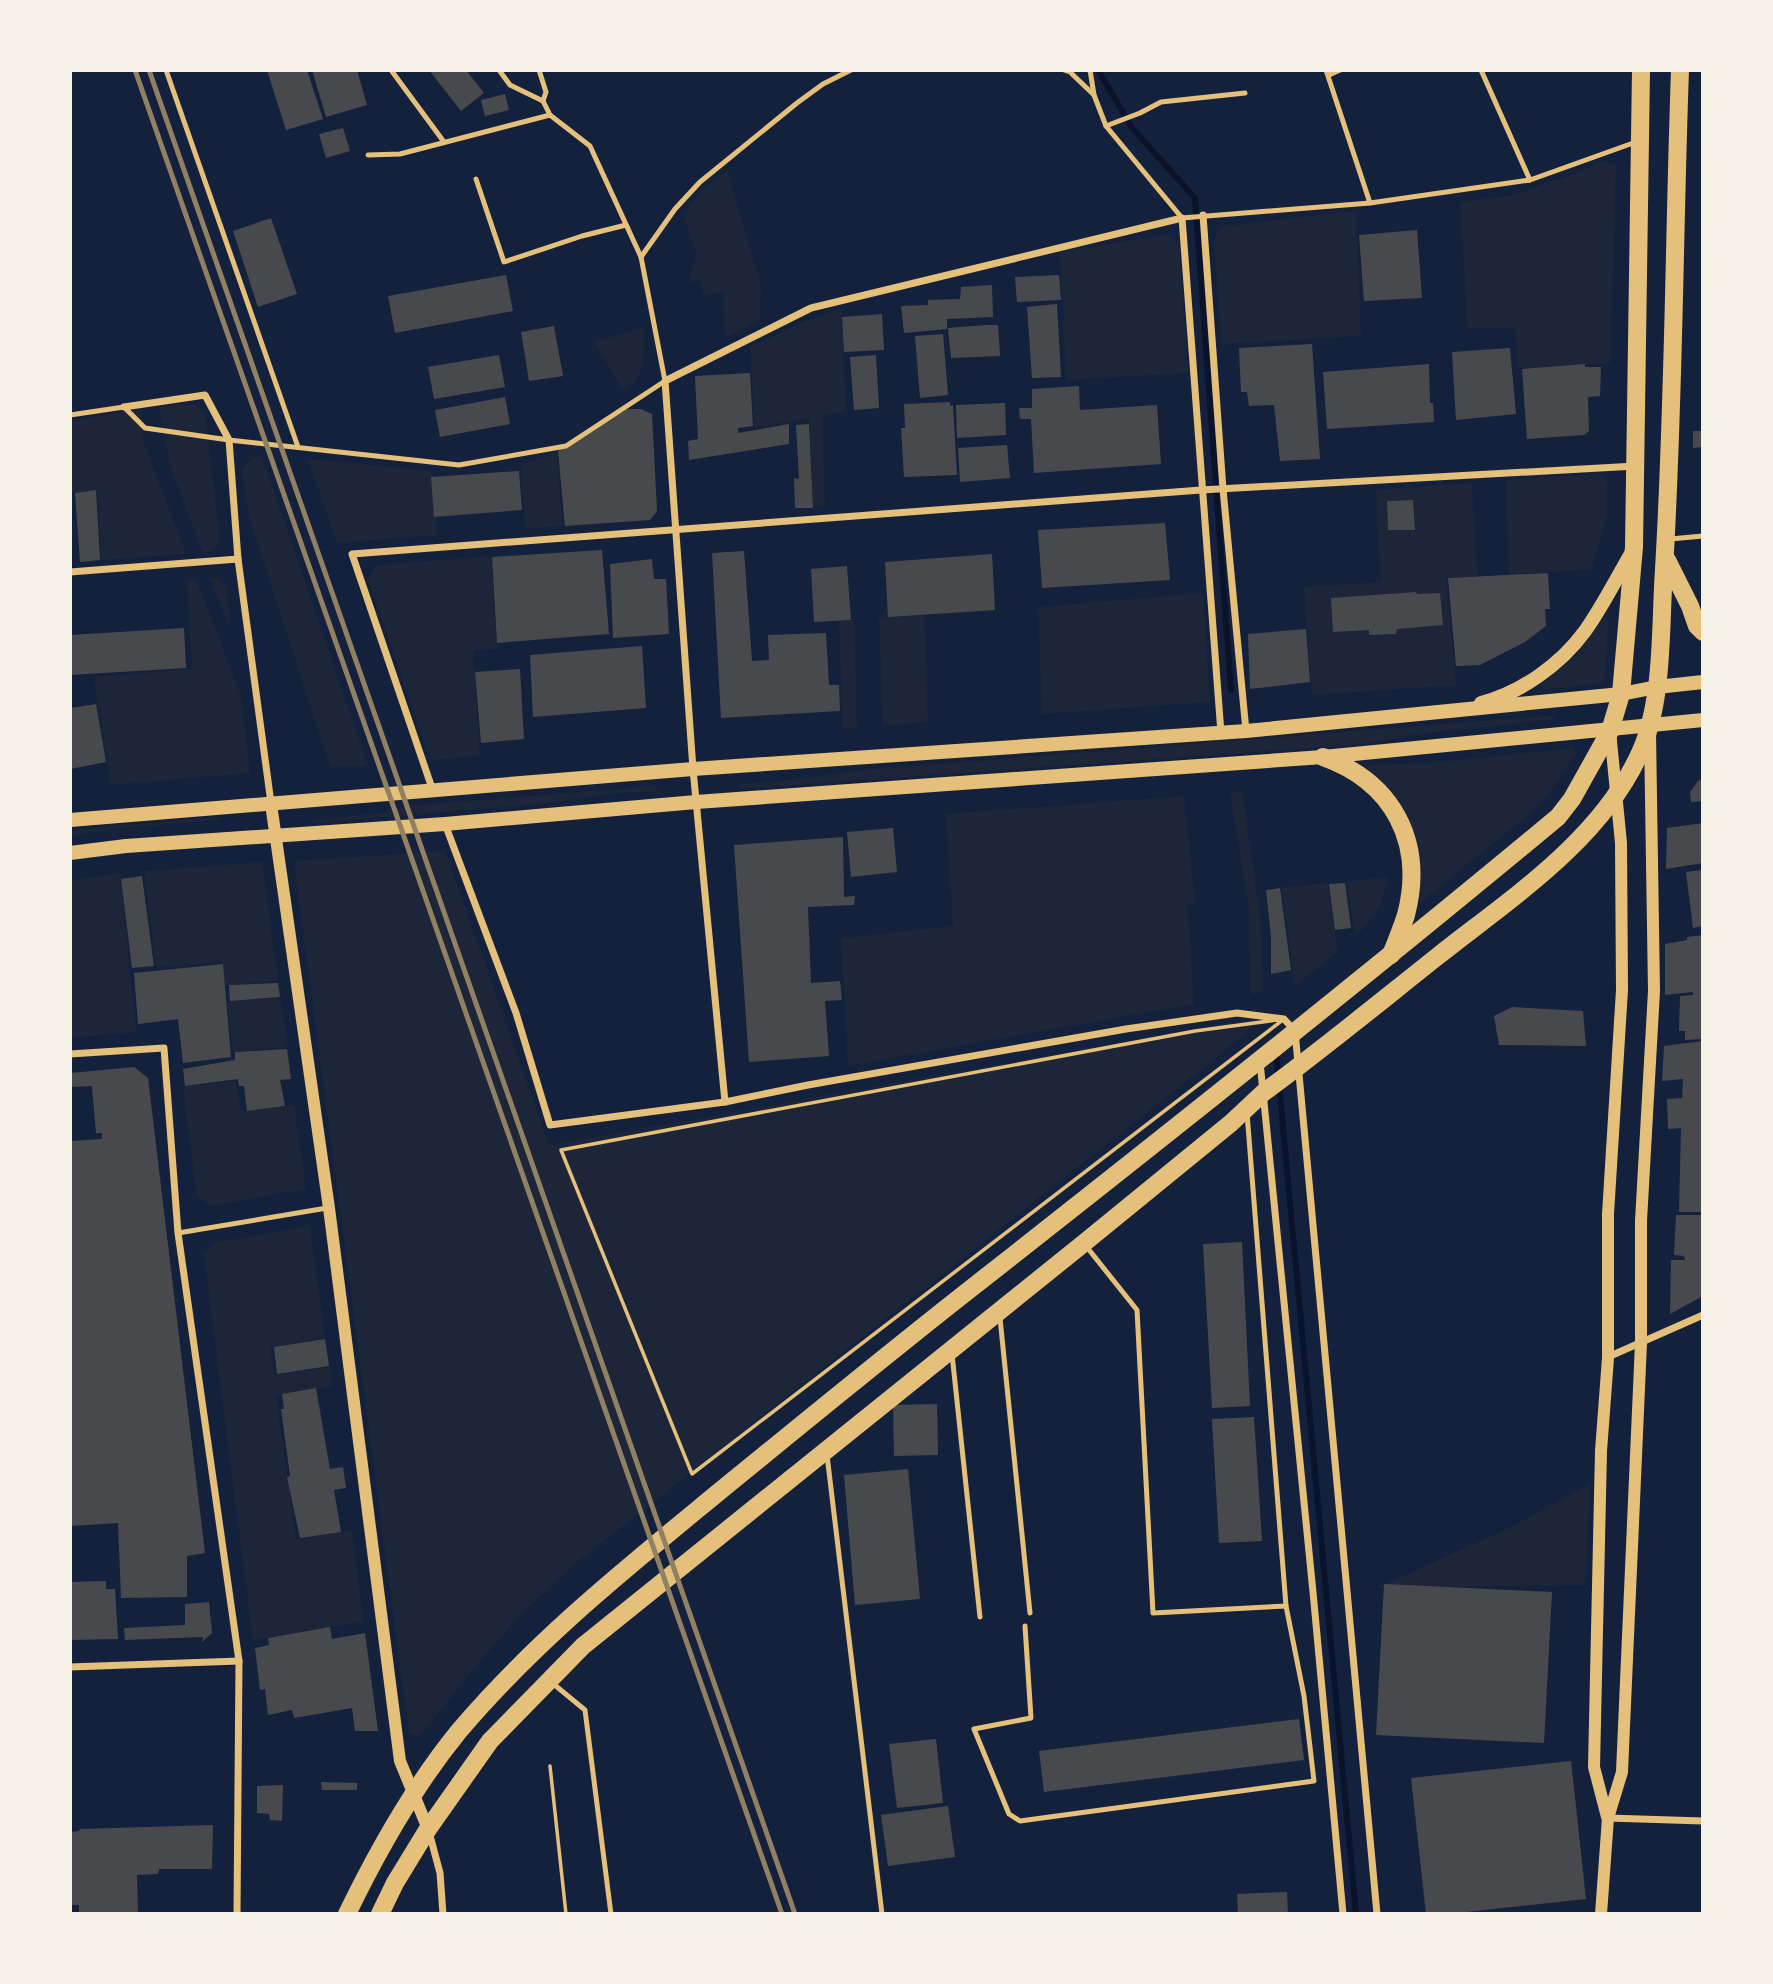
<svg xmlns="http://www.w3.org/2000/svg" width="1773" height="1984" font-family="'Alegreya Sans',sans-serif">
  <rect width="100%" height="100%" fill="#14213d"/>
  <!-- green -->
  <g fill="#1d2539">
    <polygon points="1603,161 1616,165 1610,363 1518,368 1515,328 1468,329 1460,202 1515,195 1553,180 1560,180"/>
    <polygon points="727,171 761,285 760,321 725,338 723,292 703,295 701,279 689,282 696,254 683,214 707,185"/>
    <polygon points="1356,211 1361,336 1222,344 1214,243 1217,231 1225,226"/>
    <polygon points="1168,234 1179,244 1188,373 1066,380 1060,252"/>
    <polygon points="841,309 846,412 822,415 825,506 813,507 809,418 755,428 750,347 808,320"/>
    <path d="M644,327C643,350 648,380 623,390L594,342Z"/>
    <polygon points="176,405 195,405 205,416 220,541 211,552 203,553 170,465 159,407"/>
    <polygon points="142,409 143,440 186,554 101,560 97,490 70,493 70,421"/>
    <polygon points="557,452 562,526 525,529 521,465"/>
    <polygon points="254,457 262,457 368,765 330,767 248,513 242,468"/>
    <polygon points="308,459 433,471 437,535 337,543"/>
    <polygon points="1598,474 1607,479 1606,520 1591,570 1509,574 1506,480"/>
    <polygon points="1472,483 1477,576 1446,578 1456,685 1312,695 1304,587 1381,582 1376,490"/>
    <polygon points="491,556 497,649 473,651 480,756 430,760 368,579 377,565"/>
    <polygon points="210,577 215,578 226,586 231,634"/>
    <polygon points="196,579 240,693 250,773 111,785 94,677 192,669 187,580"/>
    <polygon points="1203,593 1210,702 1042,714 1038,607"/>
    <polygon points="924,614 928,722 883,726 879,617"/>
    <polygon points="1605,617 1609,617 1604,680 1601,683 1543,690 1542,684 1573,658"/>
    <polygon points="854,620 857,728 843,729 839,621"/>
    <polygon points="1555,715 1555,719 1411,735 1368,744 741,789 741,784 799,779 863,770"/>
    <path d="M1573,748L1576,753L1547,796L1532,812L1421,902L1417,901C1431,851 1410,799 1366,771V765L1429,763Z"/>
    <polygon points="655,786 658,789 655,791 611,794 540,804 313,823 313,820 391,812 405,806"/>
    <polygon points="1242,792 1260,915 1263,992 1251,995 1249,908 1230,793"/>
    <polygon points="1184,796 1195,904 1187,905 1194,1004 848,1066 841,938 953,926 946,814"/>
    <polygon points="220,817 220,820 118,828 70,837 70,831 83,829"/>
    <polygon points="445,851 549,1145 1256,1018 1250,1029 1221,1054 571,1567 517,1618 466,1678 419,1737 409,1733 294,861"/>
    <polygon points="262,862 278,981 225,985 222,962 156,968 144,871"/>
    <polygon points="120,873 136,1032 70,1038 70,880"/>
    <path d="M1387,877C1385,901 1374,920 1355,936L1347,881Z"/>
    <polygon points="1327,883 1338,951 1295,986 1282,887"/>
    <polygon points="280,998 288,1047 233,1052 227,1002"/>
    <polygon points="236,1081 241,1111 294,1105 306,1189 211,1206 197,1197 183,1087"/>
    <polygon points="310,1226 325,1338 270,1347 274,1375 330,1367 332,1387 276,1395 296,1539 352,1530 363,1622 253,1640 204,1255 213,1243"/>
    <polygon points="1590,1484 1585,1585 1377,1588 1511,1527"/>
  </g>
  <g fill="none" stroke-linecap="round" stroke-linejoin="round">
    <!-- stream -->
    <g stroke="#0b132b" stroke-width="6">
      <polyline points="1098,70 1132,128 1195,198 1231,690"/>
      <polyline points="1276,1052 1356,1914"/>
    </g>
  </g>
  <!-- building -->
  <g fill="#48494c">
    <polygon points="267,70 307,70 323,119 286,130"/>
    <polygon points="312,70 357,70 367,105 326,117"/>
    <polygon points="429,70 466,70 484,93 461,111"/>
    <polygon points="505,94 509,110 485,116 481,100"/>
    <polygon points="343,128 350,151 326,158 319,134"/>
    <polygon points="271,218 297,294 258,307 233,231"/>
    <polygon points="1417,230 1422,298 1364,301 1359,235"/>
    <polygon points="506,275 513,311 395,333 388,296"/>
    <polygon points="1059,275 1061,300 1017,302 1015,277"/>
    <polygon points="992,285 993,317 947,319 947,329 904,333 901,306 928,305 928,300 960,299 961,287"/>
    <polygon points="1057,304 1061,377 1032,378 1027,307"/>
    <polygon points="882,314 884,350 844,352 842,317"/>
    <polygon points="986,325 998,325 1000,356 951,358 948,328"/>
    <polygon points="554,326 563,376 529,381 521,332"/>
    <polygon points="943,334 948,395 920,398 915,336"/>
    <polygon points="1312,344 1320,459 1280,461 1274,405 1249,406 1247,392 1241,392 1239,348"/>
    <polygon points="1510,348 1516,414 1456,420 1452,352"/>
    <polygon points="499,355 505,387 434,399 428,367"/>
    <polygon points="876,355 879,408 854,410 850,357"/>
    <polygon points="1429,364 1430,403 1433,403 1434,422 1327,429 1323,372"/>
    <polygon points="1585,364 1585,367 1601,367 1600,396 1588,397 1589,431 1584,435 1527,439 1522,369"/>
    <polygon points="750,373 753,426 738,428 738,433 789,424 789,444 689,460 688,441 698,439 695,376"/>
    <polygon points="1079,386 1080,410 1157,405 1161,464 1034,473 1031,419 1020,419 1019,408 1032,408 1032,389"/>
    <polygon points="505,397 510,424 440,437 435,410"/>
    <polygon points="950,402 950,406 953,405 957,475 904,477 901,428 905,428 904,404"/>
    <polygon points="1005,403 1006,435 957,438 956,405"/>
    <polygon points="627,409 641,409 652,414 657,511 650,520 565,526 558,451"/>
    <polygon points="809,424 813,508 795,508 794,478 799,479 796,425"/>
    <polygon points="1693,431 1703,431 1703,447 1693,448"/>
    <polygon points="1007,445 1010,478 960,482 958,448"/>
    <polygon points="519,471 522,510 434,517 431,477"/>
    <polygon points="96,490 100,560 80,562 75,493"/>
    <polygon points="1413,500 1415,530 1388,530 1387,501"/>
    <polygon points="1165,523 1170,580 1042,588 1038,530"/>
    <polygon points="602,550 609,634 497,643 492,557"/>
    <polygon points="744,551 752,661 769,660 768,635 826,633 829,685 839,685 840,711 721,718 712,553"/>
    <polygon points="992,554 995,610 888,617 885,562"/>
    <polygon points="652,559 654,579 666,579 669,634 613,638 610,564"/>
    <polygon points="847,566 851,620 814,622 811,569"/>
    <polygon points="1548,573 1550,609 1545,609 1546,626 1525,642 1480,665 1456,666 1448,578"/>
    <polygon points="1416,592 1417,594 1440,593 1443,625 1397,629 1396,634 1369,635 1369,630 1333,632 1331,598"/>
    <polygon points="184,628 186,668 70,675 70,635"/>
    <polygon points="1306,629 1310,682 1250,689 1248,634"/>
    <polygon points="642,646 646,708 533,717 530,655"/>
    <polygon points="520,669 524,739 481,743 475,672"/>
    <polygon points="96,704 106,762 70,769 70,708"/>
    <polygon points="1699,780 1703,780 1703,801 1691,802 1690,792"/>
    <polygon points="1703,823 1703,863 1666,869 1667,828"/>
    <polygon points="893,828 897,872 851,877 847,832"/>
    <polygon points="843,837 844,897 855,896 854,905 808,907 811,983 840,981 842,1000 825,1001 829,1056 749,1062 734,845"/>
    <polygon points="1703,870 1703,926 1693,928 1686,872"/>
    <polygon points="142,876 154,966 132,968 121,879"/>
    <polygon points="1345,883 1351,928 1335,930 1329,884"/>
    <polygon points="1280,888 1291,970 1271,974 1271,936 1266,890"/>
    <polygon points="1703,935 1703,1039 1685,1040 1685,1031 1679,1031 1680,996 1693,995 1693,992 1665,995 1665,944 1687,940 1687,937"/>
    <polygon points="223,964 231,1057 183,1063 178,1019 138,1024 134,973"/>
    <polygon points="278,983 280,997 230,1001 229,985"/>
    <polygon points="1512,1007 1583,1011 1586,1046 1499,1045 1494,1016"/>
    <polygon points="1703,1041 1703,1212 1679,1212 1681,1128 1668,1129 1667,1099 1682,1098 1683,1079 1662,1081 1664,1046"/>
    <polygon points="287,1049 291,1079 280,1080 285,1106 247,1111 244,1086 239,1086 238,1079 185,1086 183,1069 235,1060 235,1052"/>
    <polygon points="134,1067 148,1078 205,1553 187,1556 187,1597 121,1598 118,1523 70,1526 70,1141 102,1139 102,1133 96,1133 92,1086 70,1087 70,1073"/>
    <polygon points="1676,1215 1703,1215 1703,1296 1670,1314 1671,1260 1685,1260 1684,1256 1674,1255"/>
    <polygon points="1242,1242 1250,1406 1212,1408 1203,1244"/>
    <polygon points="325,1339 329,1366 277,1374 274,1347"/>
    <polygon points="316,1388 330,1469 343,1467 346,1488 334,1490 341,1532 300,1538 287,1477 290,1476 281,1409 284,1409 282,1394"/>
    <polygon points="937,1404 938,1455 894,1456 893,1405"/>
    <polygon points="1254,1417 1262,1541 1219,1543 1212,1419"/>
    <polygon points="908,1469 920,1599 855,1605 844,1475"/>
    <polygon points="106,1581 106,1589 115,1589 118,1639 70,1640 70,1582"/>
    <polygon points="1384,1584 1552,1592 1544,1743 1376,1735"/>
    <polygon points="209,1602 212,1633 202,1642 203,1637 125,1640 124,1628 185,1625 185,1604"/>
    <polygon points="330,1627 332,1639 365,1633 378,1731 355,1731 352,1708 294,1718 292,1710 268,1715 265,1689 260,1690 255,1648 269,1645 268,1638"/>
    <polygon points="1299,1719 1304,1760 1044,1792 1039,1751"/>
    <polygon points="936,1739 943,1803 897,1808 889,1744"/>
    <polygon points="1571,1761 1586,1899 1447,1914 1426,1914 1411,1778"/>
    <polygon points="321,1782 357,1783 357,1790 322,1790"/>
    <polygon points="283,1785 282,1821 270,1820 269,1814 257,1813 257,1786"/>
    <polygon points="948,1806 955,1857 888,1866 881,1815"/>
    <polygon points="213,1825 212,1869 159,1869 158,1874 137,1875 138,1914 79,1914 79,1905 70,1905 70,1832 79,1831 80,1829"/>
    <polygon points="1287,1892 1288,1914 1238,1914 1237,1894"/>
  </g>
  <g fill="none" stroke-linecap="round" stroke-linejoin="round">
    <!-- path -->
    <g stroke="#e5c07b" stroke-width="3.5">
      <polygon points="1284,1019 692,1474 561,1150 1195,1031"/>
      <polyline points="550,1766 566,1914"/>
    </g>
    <!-- service -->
    <g stroke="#e5c07b" stroke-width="5">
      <polyline points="166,70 298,447"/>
      <polyline points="391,70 444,142"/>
      <polyline points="499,70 510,85 543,101 550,115"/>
      <polyline points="539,70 546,92 543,101"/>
      <polyline points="1064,70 1070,72 1094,95"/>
      <polyline points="1090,70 1094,95 1106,126 1182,218 1370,203 1530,180 1636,142"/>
      <polyline points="1326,70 1370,203"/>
      <polyline points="1481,70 1530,180"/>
      <polyline points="1329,75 1340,70"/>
      <polyline points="1106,126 1140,113 1161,102 1245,93"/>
      <polyline points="368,155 400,154 550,115 590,146 641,257"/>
      <polyline points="476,179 504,262 582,236 626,225"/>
      <polyline points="70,415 124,407 145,428 229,440 459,465 566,446 665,381 641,257 675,209 700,182 797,103 823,84 851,70"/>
      <polyline points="1670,539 1703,536"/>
      <polyline points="178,1233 327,1208"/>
      <polyline points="1086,1246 1137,1310 1153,1613 1286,1606"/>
      <polyline points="1000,1318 1030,1613"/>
      <polyline points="952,1354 980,1617"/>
      <polyline points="827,1455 882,1914"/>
      <polyline points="1025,1626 1031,1718 974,1729 1009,1814 1020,1821 1314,1781 1304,1696 1286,1606 1247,1113"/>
      <polyline points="551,1682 585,1710 611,1914"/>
    </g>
    <!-- minor -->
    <g stroke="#e5c07b" stroke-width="7">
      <polyline points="1203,215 1223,489 1246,731"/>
      <polyline points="124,407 205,395 229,440 238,559 271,803"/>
      <polyline points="70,572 238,559"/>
      <polyline points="433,791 352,554 1201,490 1636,466"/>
      <polyline points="445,824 516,1013 550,1125 725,1102 808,1085 1126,1029 1237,1013 1284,1019 1295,1031 1377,1914"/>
      <polyline points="70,1054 164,1048 178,1233 239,1661 237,1914"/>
      <polyline points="1260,1062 1313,1592 1343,1914"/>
      <polyline points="725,1102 693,769 665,381 811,308 1182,218 1221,733"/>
      <polyline points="1608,1357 1703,1315"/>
      <polyline points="70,1667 239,1661"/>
      <polyline points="1608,1818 1703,1821"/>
      <polyline points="429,1832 440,1873 443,1914"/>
    </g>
    <!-- tertiary -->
    <g stroke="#e5c07b" stroke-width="12">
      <polyline points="271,804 329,1208 400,1761 428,1829"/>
      <polyline points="1607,1817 1594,1767 1601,1451 1608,1358 1608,1214 1622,990 1621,843 1610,731"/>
      <polyline points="1601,1914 1608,1818 1622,1772 1641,1343 1641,1221 1654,991 1650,733"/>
    </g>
    <!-- secondary -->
    <g stroke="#e5c07b" stroke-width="14">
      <path d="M1481,703C1521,693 1561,664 1585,631C1603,606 1617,577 1632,552"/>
      <polyline points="70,820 693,769 1246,731 1621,694 1657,687 1703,682"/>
      <polyline points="70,853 126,846 445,824 696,802 1323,757 1703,720"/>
    </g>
    <!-- primary -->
    <g stroke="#e5c07b" stroke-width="18">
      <polyline points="1667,560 1690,606 1697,626 1703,632"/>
      <path d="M1323,757C1393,782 1425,842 1406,915C1402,928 1396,942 1391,955"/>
      <path d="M347,1914C378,1850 414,1786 459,1731C536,1640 629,1566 720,1491C806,1421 891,1351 978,1283C1173,1130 1367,976 1558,817L1572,799L1610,731L1621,694L1634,547L1641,70"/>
      <path d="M380,1914L395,1883L428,1829L490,1741L583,1646L1084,1243L1231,1123L1263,1093C1323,1049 1380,1002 1438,956C1511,898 1600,841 1640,753C1664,700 1660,627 1664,569C1674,403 1674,236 1680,70"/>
    </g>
    <!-- rail -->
    <g stroke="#918062" stroke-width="5">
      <polyline points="135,70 782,1914"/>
      <polyline points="149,70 795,1914"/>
    </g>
  </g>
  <!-- border -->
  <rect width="1773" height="1984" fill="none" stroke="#f6f1e7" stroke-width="144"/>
</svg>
